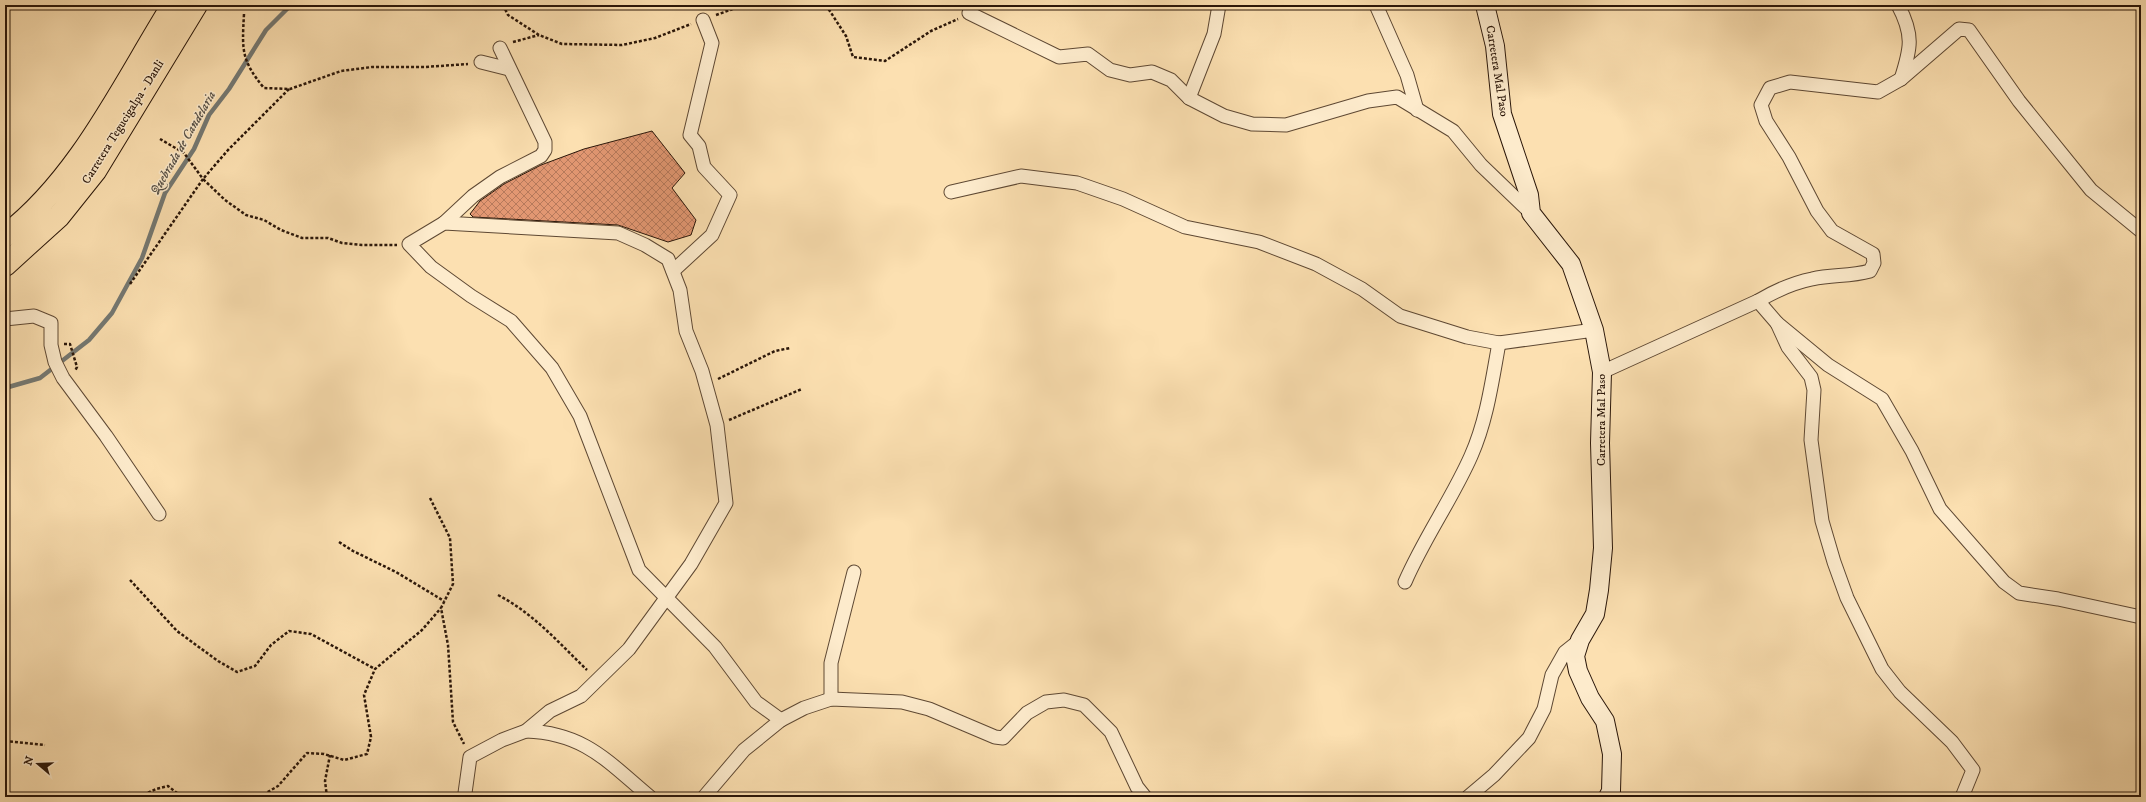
<svg xmlns="http://www.w3.org/2000/svg" width="2146" height="802" font-family="'IM FELL DW Pica',serif">
  <defs>
    <pattern id="building-cross-hatch" width="8" height="8" patternUnits="userSpaceOnUse"><rect width="8" height="8" fill="#e29772"/><path d="M0 0l8 8M0 8l8-8" fill="none" stroke="#b77a5c"/></pattern>
  </defs>
  <rect width="100%" height="100%" fill="#fce0b1"/>
  <filter id="stains"><feTurbulence type="fractalNoise" baseFrequency=".005" numOctaves="4"/><feColorMatrix values="0 0 0 0 .2 0 0 0 0 .09 0 0 0 0 .02 0 0 0 .5 -.17"/></filter>
  <radialGradient id="worn" r=".72"><stop offset=".6" stop-color="#630" stop-opacity="0"/><stop offset="1" stop-color="#630" stop-opacity=".3"/></radialGradient>
  <g fill="none" stroke-linecap="round" stroke-linejoin="round">
    <!-- stream -->
    <polyline stroke="#747872" stroke-width="4.5" points="5,388 40,378 89,340 112,313 142,258 165,193 194,149 209,115 229,89 266,30 291,5"/>
  </g>
  <!-- building -->
  <polygon fill="url(#building-cross-hatch)" stroke="#2a1609" points="652,131 685,173 672,188 696,220 691,235 668,242 618,225 473,217 470,214 480,201 504,184 541,165 584,149"/>
  <g fill="none" stroke-linecap="round" stroke-linejoin="round">
    <!-- street casing -->
    <g stroke="#5e4833" stroke-width="15">
      <g id="street">
        <polyline points="1376,5 1407,75 1417,110"/>
        <path d="M1898,5C1914,35 1911,48 1901,79"/>
        <polyline points="969,13 1059,57 1088,54 1110,70 1130,75 1152,72 1171,80 1189,98 1224,116 1252,124 1286,125 1368,101 1397,97 1453,131 1481,165 1531,213"/>
        <polyline points="481,62 509,69"/>
        <polyline points="1189,98 1214,34 1219,5"/>
        <polyline points="951,192 1021,176 1077,183 1123,199 1185,227 1259,242 1316,264 1362,289 1400,316 1467,337 1499,343 1594,330"/>
        <polyline points="444,223 473,196 500,177 541,156 545,150 545,142 500,48"/>
        <polyline points="673,271 712,235 730,195 704,167 699,146 690,135 712,43 703,20"/>
        <polyline points="1758,301 1777,323 1828,365 1882,399 1912,451 1940,509 2004,582 2019,593 2058,599 2141,617"/>
        <polyline points="5,319 34,316 51,323 51,345 55,362 63,378 106,436 159,514"/>
        <polyline points="1777,323 1788,347 1811,377 1814,390 1811,440 1822,521 1834,562 1847,598 1882,669 1900,692 1952,742 1973,770 1962,797"/>
        <path d="M1602,372L1758,301C1775,291 1792,283 1812,279C1832,274 1849,277 1870,271L1874,263L1873,254L1832,231L1817,211L1789,157L1766,121L1761,105L1770,88L1790,82L1878,92L1901,79L1959,29L1969,30L2019,101L2091,190L2141,231"/>
        <path d="M1405,582C1424,538 1452,499 1471,456C1487,420 1492,381 1499,343"/>
        <polyline points="831,699 831,663 854,572"/>
        <path d="M526,731C585,733 608,762 650,797"/>
        <polyline points="467,797 465,793 470,757 502,740 526,731 550,711 581,696 629,649 691,564 726,503 717,425 702,371 686,331 680,290 668,259 645,245 618,233 444,223 409,244 431,267 471,296 511,321 552,368 580,416 639,570 715,647 756,702 781,720"/>
        <polyline points="704,797 744,750 781,720 804,708 831,699 902,702 929,709 995,737 1003,738 1027,713 1046,702 1064,700 1084,705 1111,732 1137,787 1145,797"/>
        <polyline points="1468,797 1494,775 1529,738 1544,709 1552,675 1565,652 1580,640"/>
      </g>
    </g>
    <!-- secondary casing -->
    <g stroke="#2a1609" stroke-width="20">
      <polyline id="secondary" points="1485,5 1495,46 1502,114 1529,195 1531,213 1571,264 1594,330 1602,372 1600,443 1603,548 1599,590 1595,614 1580,640 1575,656 1578,671 1590,698 1605,721 1612,754 1611,791 1608,797"/>
    </g>
    <!-- highway casing -->
    <g stroke="#2a1609" stroke-width="24">
      <g id="highway">
        <path d="M5,236C80,179 124,83 173,5"/>
        <polyline points="5,265 59,216 95,171 196,5"/>
      </g>
    </g>
    <!-- path -->
    <g stroke="#2a1609" stroke-width="2.5" stroke-dasharray="3 2" stroke-linecap="butt">
      <polyline points="503,5 508,15 539,35 562,44 622,45 655,38 691,24"/>
      <polyline points="826,5 846,36 853,57 885,61 931,31 958,19"/>
      <path d="M244,14C242,50 241,60 264,88L290,89L341,71L372,67H425L468,64"/>
      <polyline points="716,15 744,5"/>
      <polyline points="513,42 539,35"/>
      <polyline points="289,89 228,150 203,179 225,200 246,215 264,220 281,230 302,238 328,238 342,243 362,245 397,245"/>
      <polyline points="130,284 203,179 184,153 160,139"/>
      <polyline points="64,344 70,344 77,367 75,371"/>
      <polyline points="718,379 775,351 790,348"/>
      <polyline points="729,420 802,389"/>
      <polyline points="430,498 450,538 453,584 441,608 448,645 453,722 464,744"/>
      <polyline points="339,542 353,551 396,572 444,601"/>
      <polyline points="130,580 177,631 218,661 237,672 255,666 271,645 289,631 311,634 375,669"/>
      <path d="M498,595C533,613 559,643 587,670"/>
      <polyline points="5,741 45,745"/>
      <polyline points="139,797 156,789 168,786 182,797"/>
      <polyline points="259,797 278,786 307,753 324,754 344,760 367,754 371,737 364,695 375,669 422,630 441,608"/>
      <polyline points="327,797 325,781 330,755"/>
    </g>
    <!-- street -->
    <use href="#street" stroke="#fdebcc" stroke-width="13"/>
    <!-- secondary -->
    <use href="#secondary" stroke="#fdebcc" stroke-width="18"/>
    <!-- highway -->
    <use href="#highway" stroke="#fce0b1" stroke-width="22"/>
  </g>
  <g text-anchor="middle" dominant-baseline="central" stroke-width="3" stroke-linejoin="round" paint-order="stroke">
    <!-- street labels -->
    <g font-size="12" fill="#2a1609" stroke="#fdebcc">
      <text transform="translate(1497 71) rotate(81)">Carretera Mal Paso</text>
      <text transform="translate(123 122) rotate(-58)">Carretera Tegucigalpa - Danli</text>
      <text transform="translate(1601 420) rotate(-90)">Carretera Mal Paso</text>
    </g>
    <!-- water labels -->
    <g font-size="13" font-style="italic" fill="#554f46" stroke="#fdebcc">
      <text transform="translate(183 143) rotate(-60)">Quebrada de Candelaria</text>
    </g>
  </g>
  <!-- margin -->
  <rect width="2146" height="802" fill="none" stroke="#fce0b1" stroke-width="20"/>
  <rect x="6" y="6" width="2134" height="790" fill="none" stroke="#2a1609" stroke-width="2"/>
  <rect x="10" y="10" width="2126" height="782" fill="none" stroke="#2a1609"/>
  <!-- north arrow -->
  <g transform="translate(38 764) rotate(289)" stroke="#fdebcc" stroke-width="3" paint-order="stroke">
  <path d="M0-3L7 15L0 10L-7 15Z" fill="#2a1609"/>
  <text y="-6" font-size="11" font-weight="bold" text-anchor="middle" fill="#2a1609">N</text>
  </g>
  <rect width="100%" height="100%" filter="url(#stains)"/>
  <rect width="100%" height="100%" fill="url(#worn)"/>
</svg>
